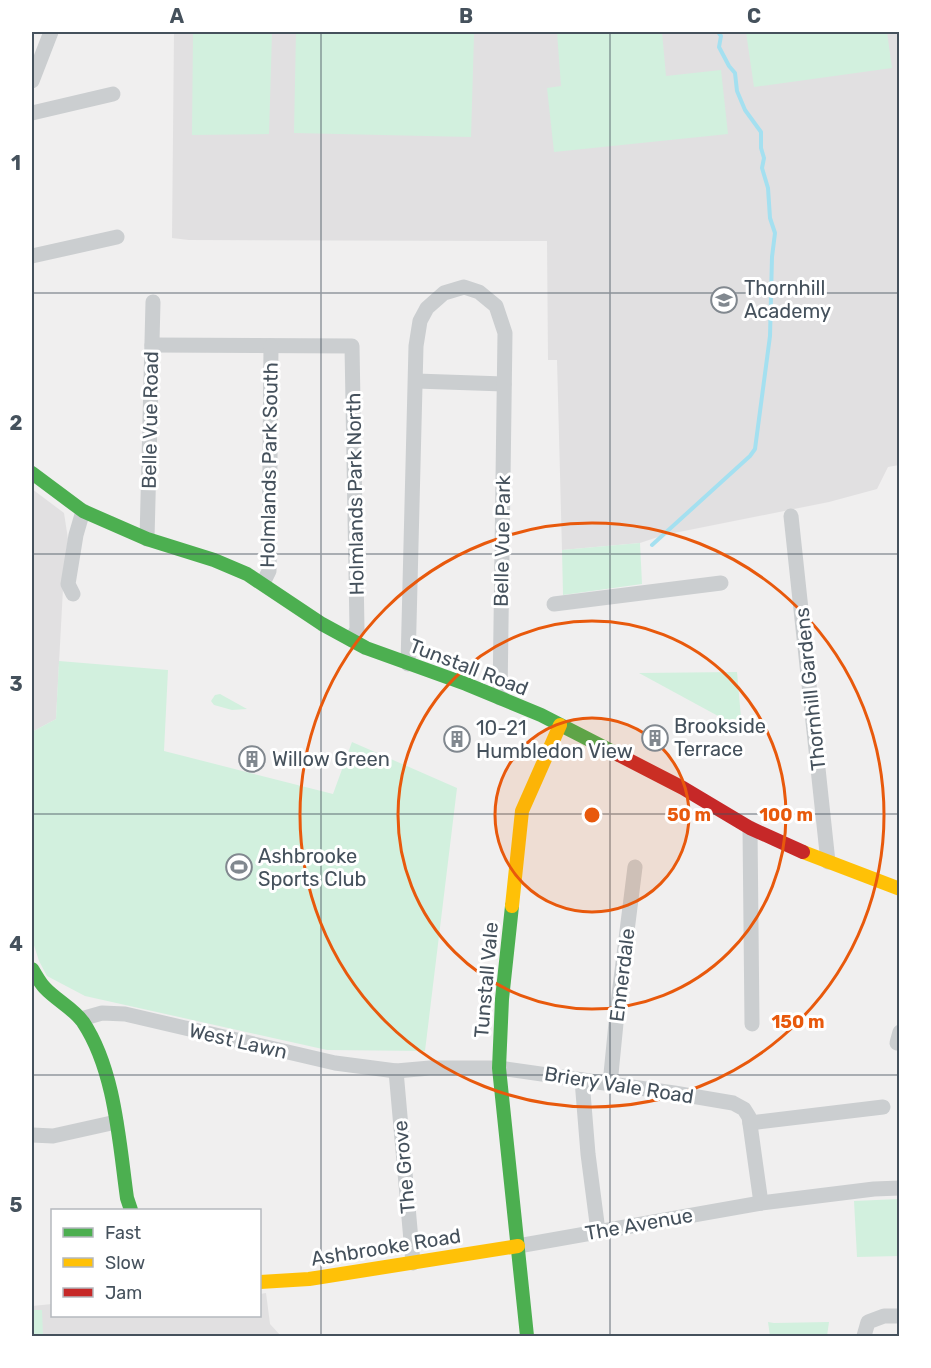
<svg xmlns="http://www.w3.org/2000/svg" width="931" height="1368" font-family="Rubik,sans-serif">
  <rect width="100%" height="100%" fill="#f0efef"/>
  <!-- education -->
  <g fill="#e1e0e1">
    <polygon points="174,32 899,32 899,465 888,467 877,489 829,502 664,535 640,543 562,550 557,360 548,360 547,241 189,240 172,238"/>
    <polygon points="32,489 64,513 68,539 64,570 56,719 32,732"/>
    <polygon points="266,1293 270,1324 281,1336 32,1336 32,1306 52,1304 52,1316 260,1316 260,1294"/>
  </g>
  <!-- green -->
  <g fill="#d2f0de">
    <polygon points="193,32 272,32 269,134 192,135"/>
    <polygon points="296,32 384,32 474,34 471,137 294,133"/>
    <polygon points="557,32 662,32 666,76 721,70 728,134 554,152 547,88 561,86"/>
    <polygon points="746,32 887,32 892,68 754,87"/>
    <polygon points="640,543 642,584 563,595 562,550"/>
    <polygon points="59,661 168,670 164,751 333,794 352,742 457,788 425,1051 327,1050 85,996 47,976 39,961 32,939 32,732 56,719"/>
    <polygon points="737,672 742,729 639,673"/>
    <polygon points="220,694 247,709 232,710 214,705 211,701 215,695"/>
    <polygon points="899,1199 899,1256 857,1257 854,1201"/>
    <polygon points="32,1310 42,1310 43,1336 32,1336"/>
    <polygon points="768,1322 774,1323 829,1322 827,1336 770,1336"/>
  </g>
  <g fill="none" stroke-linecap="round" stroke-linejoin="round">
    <!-- stream -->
    <polyline stroke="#a4e0f0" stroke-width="4" points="652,545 750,456 755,449 770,336 772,257 775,233 770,218 768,188 762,168 764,158 761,148 761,132 745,110 737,91 735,73 729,66 719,47 721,36 718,32"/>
    <!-- street -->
    <g stroke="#cbced0" stroke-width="15">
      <polyline points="32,81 51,32"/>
      <polyline points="32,113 113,94"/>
      <polyline points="32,256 117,237"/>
      <polyline points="152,345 352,346 357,629 352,640"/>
      <polyline points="416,381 504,384"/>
      <polyline points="791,516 828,862"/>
      <polyline points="147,539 153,302"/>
      <polyline points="263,583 269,571 271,346"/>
      <polyline points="73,594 68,584 76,535 83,511"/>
      <polyline points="554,604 721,583"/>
      <polyline points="408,664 416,346 420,321 427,308 444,293 464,287 479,292 496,306 505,333 500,698"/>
      <polyline points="750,828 752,1024"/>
      <polyline points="81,1019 102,1013 125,1014 335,1063 396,1071 430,1068 499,1068 674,1093 733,1103 744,1109 749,1117 761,1203"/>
      <polyline points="897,1043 900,1032"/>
      <polyline points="396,1071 413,1263"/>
      <polyline points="582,1080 588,1154 598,1231"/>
      <polyline points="610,1084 618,1003 635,867"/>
      <polyline points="750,1123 883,1107"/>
      <polyline points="32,1135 53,1136 116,1122"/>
      <polyline points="518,1246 761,1203 874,1189 900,1188"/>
      <polyline points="864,1336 868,1322 884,1316 900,1316"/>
    </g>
    <!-- fast -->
    <g stroke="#4caf50" stroke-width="14">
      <polyline points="32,473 83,511 147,539 214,560 247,574 322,624 366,648 466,684 541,715 619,755"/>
      <polyline points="512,906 502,999 499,1068 527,1336"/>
      <path d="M32,969C36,975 40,983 45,988C56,1000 73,1008 83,1022C115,1070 119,1141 127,1198L131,1210"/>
    </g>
    <!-- slow -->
    <g stroke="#ffc107" stroke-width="14">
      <polyline points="803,852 900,889"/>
      <polyline points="512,906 522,811 560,725"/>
      <polyline points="260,1282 309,1279 518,1246"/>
    </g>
    <!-- jam -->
    <polyline stroke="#c62828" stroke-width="14" points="619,755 683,788 750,828 803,852"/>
  </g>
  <!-- grid -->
  <path fill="none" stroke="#45515c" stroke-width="1.5" stroke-opacity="0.55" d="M321,32V1336M610,32V1336M32,293H900M32,554H900M32,814H900M32,1075H900"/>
  <!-- distance rings -->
  <circle cx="592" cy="815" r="97" fill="#e8590c" fill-opacity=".12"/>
  <g fill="none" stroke="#e8590c" stroke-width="3">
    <circle cx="592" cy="815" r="97"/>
    <circle cx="592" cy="815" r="194"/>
    <circle cx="592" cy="815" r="292"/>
  </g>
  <!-- icons -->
  <defs>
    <g id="school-ring" transform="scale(1.35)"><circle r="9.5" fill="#fff" stroke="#81888f" stroke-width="1.5"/><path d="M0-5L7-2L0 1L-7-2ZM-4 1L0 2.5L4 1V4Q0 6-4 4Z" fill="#81888f"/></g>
    <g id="building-ring" transform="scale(1.35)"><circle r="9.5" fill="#fff" stroke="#81888f" stroke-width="1.5"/><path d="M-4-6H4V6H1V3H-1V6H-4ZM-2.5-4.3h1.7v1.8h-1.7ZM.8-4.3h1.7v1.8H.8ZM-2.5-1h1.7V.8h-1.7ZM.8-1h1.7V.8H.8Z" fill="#81888f"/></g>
    <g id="stadium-ring" transform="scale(1.35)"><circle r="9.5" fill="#fff" stroke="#81888f" stroke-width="1.5"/><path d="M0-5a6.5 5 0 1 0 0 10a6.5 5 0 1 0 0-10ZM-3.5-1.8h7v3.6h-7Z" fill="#81888f"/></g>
  </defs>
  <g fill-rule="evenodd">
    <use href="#school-ring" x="724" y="300"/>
    <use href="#building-ring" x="655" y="738"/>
    <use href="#building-ring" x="457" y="739"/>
    <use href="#building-ring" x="252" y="759"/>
    <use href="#stadium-ring" x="239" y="867"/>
  </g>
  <g text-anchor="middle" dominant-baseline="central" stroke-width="6" stroke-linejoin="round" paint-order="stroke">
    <!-- poi labels -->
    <g font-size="20" fill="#45515c" stroke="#fff" text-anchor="start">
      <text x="744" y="288">Thornhill<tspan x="744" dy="23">Academy</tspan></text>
      <text x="674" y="726">Brookside<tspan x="674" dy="23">Terrace</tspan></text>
      <text x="476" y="728">10-21<tspan x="476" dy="23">Humbledon View</tspan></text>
      <text x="272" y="759">Willow Green</text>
      <text x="258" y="856">Ashbrooke<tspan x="258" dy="23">Sports Club</tspan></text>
    </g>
    <!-- street labels -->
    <g font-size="20" fill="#45515c" stroke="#fff">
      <text transform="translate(150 420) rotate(-89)">Belle Vue Road</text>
      <text transform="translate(269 465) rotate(-89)">Holmlands Park South</text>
      <text transform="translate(355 494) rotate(-91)">Holmlands Park North</text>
      <text transform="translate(502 541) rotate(-89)">Belle Vue Park</text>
      <text transform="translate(469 667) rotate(21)">Tunstall Road</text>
      <text transform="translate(810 689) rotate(-96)">Thornhill Gardens</text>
      <text transform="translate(622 975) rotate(-83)">Ennerdale</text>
      <text transform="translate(486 980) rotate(-85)">Tunstall Vale</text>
      <text transform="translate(238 1041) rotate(13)">West Lawn</text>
      <text transform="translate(619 1085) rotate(9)">Briery Vale Road</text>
      <text transform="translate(404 1167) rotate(-95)">The Grove</text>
      <text transform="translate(639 1224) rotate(-10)">The Avenue</text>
      <text transform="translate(386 1247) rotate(-9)">Ashbrooke Road</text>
    </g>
  </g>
  <circle cx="592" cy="815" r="9" fill="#e8590c" stroke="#fff" stroke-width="3"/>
  <g font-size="18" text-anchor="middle" font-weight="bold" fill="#e8590c" stroke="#fff" stroke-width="6" stroke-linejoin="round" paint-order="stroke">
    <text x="689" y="821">50 m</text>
    <text x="786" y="821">100 m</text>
    <text x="798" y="1028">150 m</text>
  </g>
  <!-- border -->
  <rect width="931" height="1368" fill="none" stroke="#ffffff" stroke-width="66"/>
  <!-- legend -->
  <rect x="51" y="1209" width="210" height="108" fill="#ffffff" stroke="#b5b9be" stroke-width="1.5"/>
  <rect x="63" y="1228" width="30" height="9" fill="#4caf50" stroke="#b5b9be" stroke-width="1.5"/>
  <text x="105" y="1239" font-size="18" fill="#45515c">Fast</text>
  <rect x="63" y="1258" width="30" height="9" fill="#ffc107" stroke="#b5b9be" stroke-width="1.5"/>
  <text x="105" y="1269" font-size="18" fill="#45515c">Slow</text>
  <rect x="63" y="1288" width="30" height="9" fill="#c62828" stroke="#b5b9be" stroke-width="1.5"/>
  <text x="105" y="1299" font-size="18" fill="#45515c">Jam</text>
  <rect x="33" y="33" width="865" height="1302" fill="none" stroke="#45515c" stroke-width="2"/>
  <g font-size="20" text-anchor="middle" font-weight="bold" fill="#45515c">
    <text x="177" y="23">A</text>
    <text x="466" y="23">B</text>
    <text x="754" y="23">C</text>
    <text x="16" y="170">1</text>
    <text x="16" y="430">2</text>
    <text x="16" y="691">3</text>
    <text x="16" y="951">4</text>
    <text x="16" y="1212">5</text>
  </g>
</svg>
